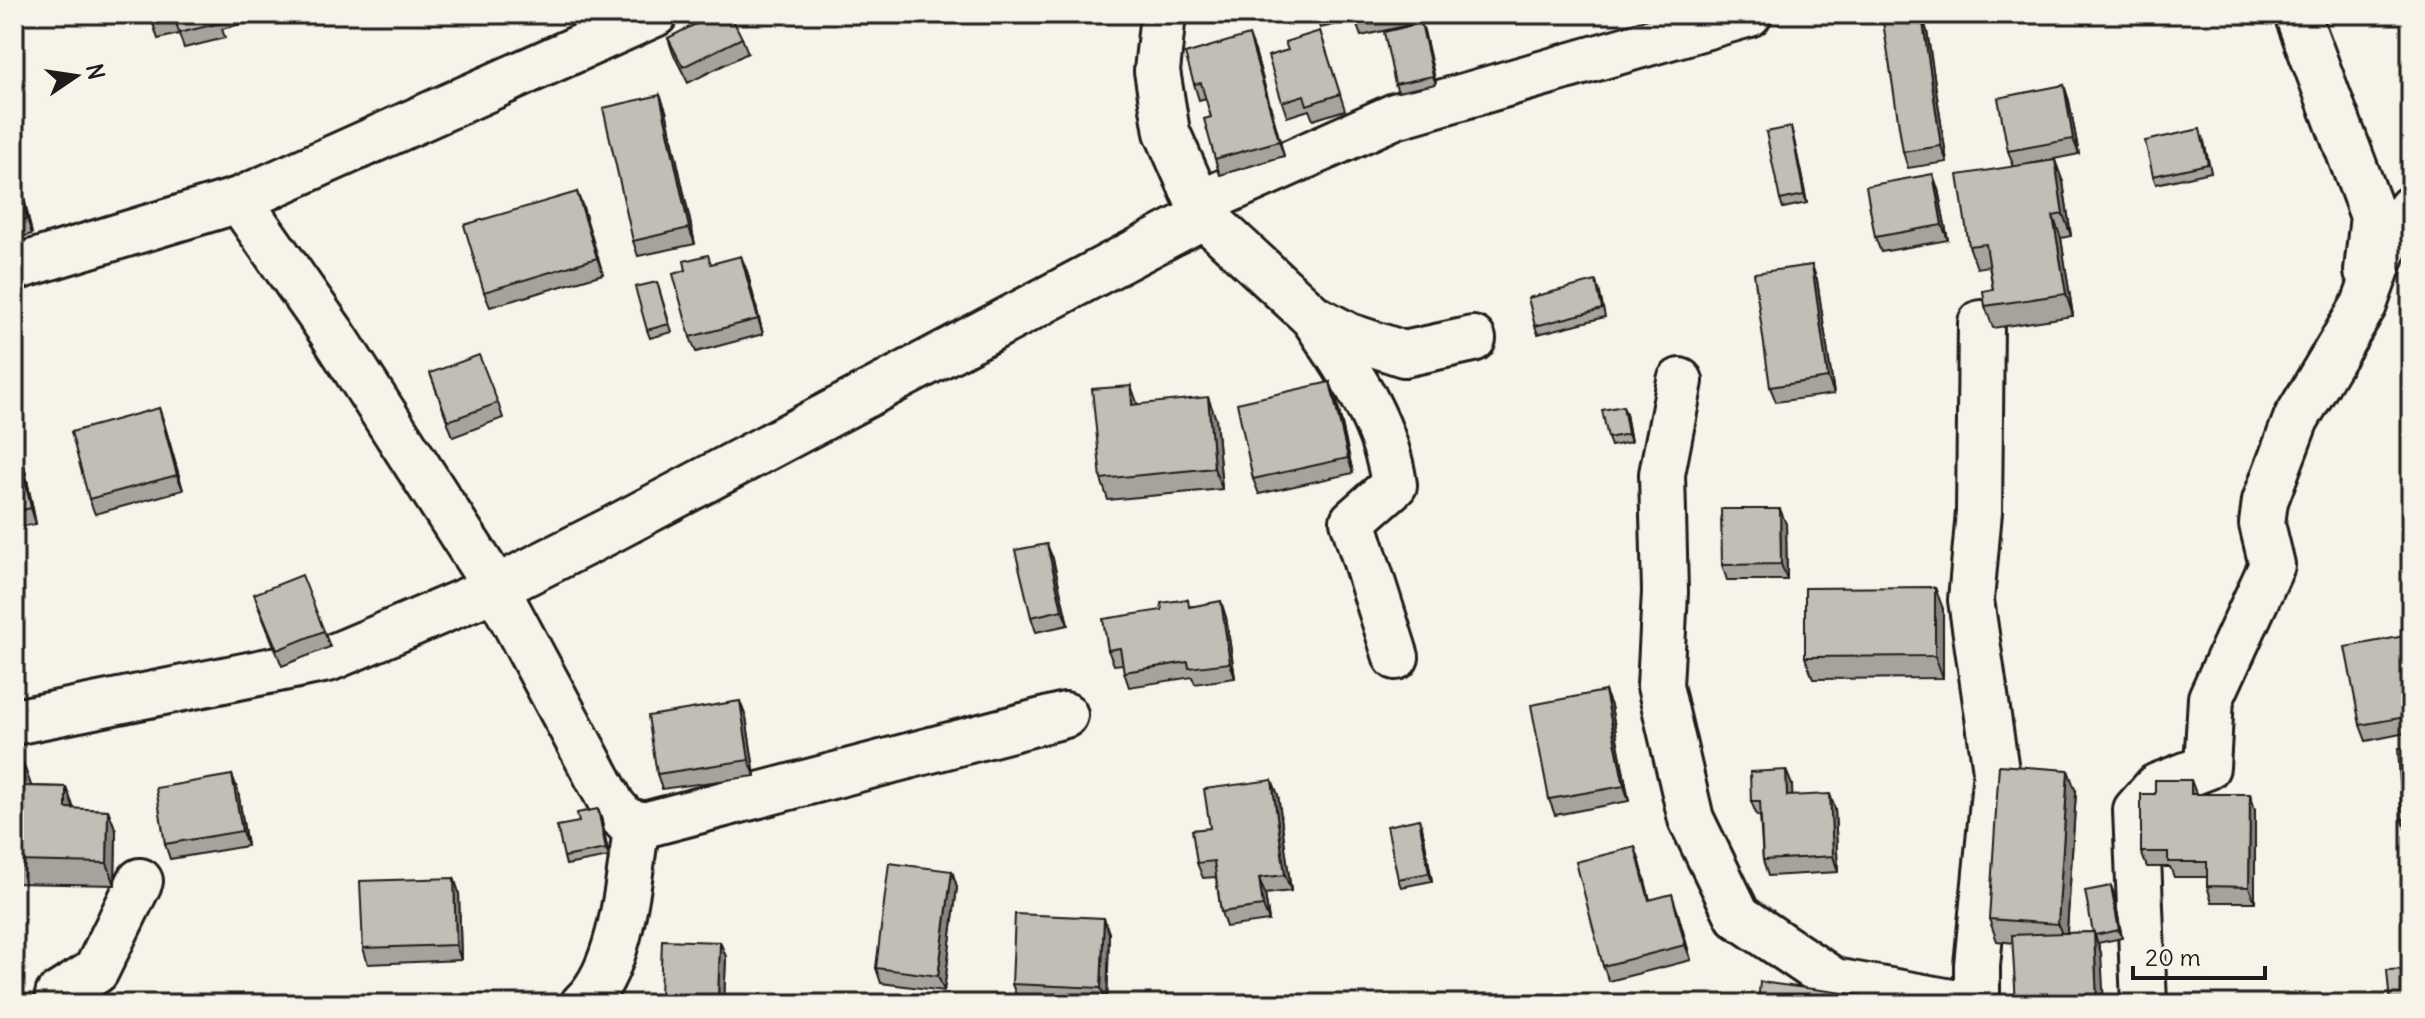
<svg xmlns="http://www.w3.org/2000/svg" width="2425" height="1018" font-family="Delius,sans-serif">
  <rect width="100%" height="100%" fill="#f7f3e8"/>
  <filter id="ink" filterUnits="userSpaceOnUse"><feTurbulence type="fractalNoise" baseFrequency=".0125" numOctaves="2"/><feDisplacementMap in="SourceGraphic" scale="16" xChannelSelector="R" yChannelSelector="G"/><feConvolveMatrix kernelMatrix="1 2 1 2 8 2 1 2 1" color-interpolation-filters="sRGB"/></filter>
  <g filter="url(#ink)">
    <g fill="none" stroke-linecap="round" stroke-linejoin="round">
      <!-- minor casing -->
      <g stroke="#1c1c1c" stroke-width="50">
        <g id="minor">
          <polyline points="1163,14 1157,71 1167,132 1204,216 1313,317 1349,336 1404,354 1473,339"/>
          <polyline points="2297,14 2373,216 2367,271"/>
          <polyline points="239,200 332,333 496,588 613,806 626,821 644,825 1065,715"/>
          <polyline points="14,268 239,200 655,14"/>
          <path d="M1313,317C1348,370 1386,421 1394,485L1353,521L1396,657"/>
          <polyline points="1680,381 1662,474 1665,592 1660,686 1691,819 1738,916 1834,981 1963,1004"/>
          <polyline points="14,722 328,659 496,588 609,531 1204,216 1209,199 1395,116 1749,14"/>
          <polyline points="57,1004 58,995 96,971 140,881"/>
          <path d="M583,1004C623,968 629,874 637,823"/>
          <polyline points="1977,1004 1977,965 1996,771 1971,600 1979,512 1981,323"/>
          <polyline points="2144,1004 2136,810 2157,786 2207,767 2211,698 2272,565 2262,524 2265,501 2296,419 2364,305 2387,241 2411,208"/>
        </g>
      </g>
      <!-- minor -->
      <use href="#minor" stroke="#f7f3e8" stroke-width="44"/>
    </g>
    <!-- wall -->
    <g fill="#a5a39c" stroke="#1c1c1c" stroke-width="2">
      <polygon points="150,14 279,14 222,29 225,38 184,48 179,34 158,39"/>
      <polygon points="1315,14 1407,14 1409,25 1361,36 1355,20 1320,28"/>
      <polygon points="1922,16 1927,31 1947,162 1908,168 1903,152"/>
      <polygon points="1320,31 1345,110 1313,120 1309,110 1287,117 1282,102 1288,50"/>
      <polygon points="1424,31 1436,84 1398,92 1395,84"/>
      <polygon points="668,38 742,38 748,53 688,83 673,53"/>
      <polygon points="1255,51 1284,156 1220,175 1215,159 1211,117 1206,98 1199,100 1194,84"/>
      <polygon points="2064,85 2069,101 2079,154 2014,167 2008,151"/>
      <polygon points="660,95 666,111 695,244 638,256 633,241"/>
      <polygon points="1791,127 1793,135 1807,203 1783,208 1780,200"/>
      <polygon points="2203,137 2211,172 2156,184 2153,176"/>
      <polygon points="16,173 22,189 32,234 14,239 14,174"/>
      <polygon points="2063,182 2071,236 2061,238 2073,316 1993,328 1985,306 1993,289 1989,266 1977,268 1969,246"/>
      <polygon points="1938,189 1948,240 1881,252 1875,237"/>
      <polygon points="577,192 603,274 490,307 484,292"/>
      <polygon points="711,264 747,271 763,334 696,352 690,337"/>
      <polygon points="1817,280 1834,394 1776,402 1770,387"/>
      <polygon points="657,282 672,332 650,338 647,330"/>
      <polygon points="1599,289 1605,317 1538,334 1535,326"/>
      <polygon points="430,373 498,403 503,418 453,437"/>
      <polygon points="1330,382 1336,398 1353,473 1259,494 1253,479"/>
      <polygon points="1131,386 1137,404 1216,419 1222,489 1108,500 1101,479"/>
      <polygon points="159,408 164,423 183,490 95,514 89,499"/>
      <polygon points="1626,414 1631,442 1611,446 1608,438"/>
      <polygon points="14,450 24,465 36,524 14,528"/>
      <polygon points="1786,524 1787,580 1727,580 1722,565"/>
      <polygon points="1053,559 1068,625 1036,632 1031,617"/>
      <polygon points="1191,606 1226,617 1235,678 1195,684 1192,677 1129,687 1124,672 1123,664 1114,665 1108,650"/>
      <polygon points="259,609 324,631 330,647 282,666"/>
      <polygon points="1943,609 1943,678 1813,679 1805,657"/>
      <polygon points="2411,638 2411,732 2366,741 2360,725"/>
      <polygon points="1605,691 1611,706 1629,801 1555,815 1549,799"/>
      <polygon points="746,717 755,776 662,789 657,774"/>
      <polygon points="2411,748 2411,835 2408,835 2402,819"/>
      <polygon points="14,763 31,785 31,786 66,787 74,809 108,810 116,831 115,885 14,883"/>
      <polygon points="232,775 238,791 247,846 170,859 165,844"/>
      <polygon points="1272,780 1278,795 1291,891 1265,894 1269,921 1226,927 1221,912 1216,877 1203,878 1197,863 1210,828"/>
      <polygon points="1792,785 1792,796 1835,809 1838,872 1768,876 1763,860 1760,816 1757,816 1751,801"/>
      <polygon points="2076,792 2067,933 2093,932 2111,886 2114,894 2122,938 2098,943 2101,953 1997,941 1989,919"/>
      <polygon points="2196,794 2250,794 2255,810 2255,902 2212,902 2207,886 2207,877 2174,877 2170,867 2147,867 2141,852"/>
      <polygon points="601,817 609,857 566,865 564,857"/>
      <polygon points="1422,827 1432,881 1401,887 1398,879"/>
      <polygon points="1640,862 1650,900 1677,910 1691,960 1609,981 1603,966"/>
      <polygon points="952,871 957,887 944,991 881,983 876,968"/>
      <polygon points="454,878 459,893 461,960 368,964 363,948"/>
      <polygon points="1109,933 1107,1004 1018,1000 1012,984"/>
      <polygon points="720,942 726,957 724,1004 663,1004 660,995"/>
    </g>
    <!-- shaded-wall -->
    <g fill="#86857f" stroke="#1c1c1c" stroke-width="2">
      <polygon points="1922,16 1927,31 1947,162 1941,146"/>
      <polygon points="1421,23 1424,31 1436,84 1433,76"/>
      <polygon points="1249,35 1255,51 1284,156 1279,141"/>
      <polygon points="2064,85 2069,101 2079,154 2073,139"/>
      <polygon points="660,95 666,111 695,244 689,228"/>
      <polygon points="1791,127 1793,135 1807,203 1804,195"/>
      <polygon points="2055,160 2063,182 2071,236 2063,214"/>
      <polygon points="16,173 22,189 32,234 27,219"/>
      <polygon points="1933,174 1938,189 1948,240 1942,225"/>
      <polygon points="577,192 583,207 603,274 597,258"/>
      <polygon points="2053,216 2061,238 2073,316 2066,294"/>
      <polygon points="741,256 747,271 763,334 758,319"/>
      <polygon points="1812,265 1817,280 1834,394 1828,378"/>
      <polygon points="1330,382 1336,398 1353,473 1348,458"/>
      <polygon points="1131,386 1139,408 1132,405"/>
      <polygon points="1208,397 1216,419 1222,489 1214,468"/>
      <polygon points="1623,406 1626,414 1631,442 1628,434"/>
      <polygon points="159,408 164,423 183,490 177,475"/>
      <polygon points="18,449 24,465 36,524 31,508"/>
      <polygon points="1780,509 1786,524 1787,580 1781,564"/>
      <polygon points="1047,544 1053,559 1068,625 1062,610"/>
      <polygon points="1935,587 1943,609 1943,678 1935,656"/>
      <polygon points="1221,601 1226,617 1235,678 1230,663"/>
      <polygon points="1605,691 1611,706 1629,801 1624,786"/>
      <polygon points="740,701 746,717 755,776 749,760"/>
      <polygon points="23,763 31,785 31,808 23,786"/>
      <polygon points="1786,770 1792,785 1793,811 1787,796"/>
      <polygon points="2068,770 2076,792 2066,945 2058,924"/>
      <polygon points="232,775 238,791 247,846 242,831"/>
      <polygon points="1272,780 1278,795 1291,891 1285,875"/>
      <polygon points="2191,780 2197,796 2191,794"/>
      <polygon points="66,787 74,809 66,808"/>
      <polygon points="1830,794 1835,809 1838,872 1833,856"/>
      <polygon points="2250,794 2255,810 2255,902 2249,887"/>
      <polygon points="598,809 601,817 609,857 606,849"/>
      <polygon points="108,810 116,831 115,885 107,863"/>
      <polygon points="1419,819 1422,827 1432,881 1429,873"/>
      <polygon points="1635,847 1640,862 1654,916 1649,900"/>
      <polygon points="952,871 957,887 944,991 938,976"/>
      <polygon points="454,878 459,893 461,960 456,945"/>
      <polygon points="1259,878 1265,894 1269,921 1263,906"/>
      <polygon points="2111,886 2114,894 2122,938 2119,930"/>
      <polygon points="1672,894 1677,910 1691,960 1685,945"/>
      <polygon points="1104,918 1109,933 1107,1004 1101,988"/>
      <polygon points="2094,932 2101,953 2104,1004 2097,1004"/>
      <polygon points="720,942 726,957 724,1004 720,1004 718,997"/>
    </g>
    <!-- building -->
    <g fill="#c0beb5" stroke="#1c1c1c" stroke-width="2">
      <polygon points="150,14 217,14 220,23 179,33 175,18 153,24"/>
      <polygon points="715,14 730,14 742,38 683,67 668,38"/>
      <polygon points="1354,14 1382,14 1355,20"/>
      <polygon points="1922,16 1941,146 1903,152 1883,22"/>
      <polygon points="1421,23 1433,76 1395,84 1384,32"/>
      <polygon points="1320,31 1340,94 1307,105 1304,95 1282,102 1268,56 1288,50 1285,42"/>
      <polygon points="1249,35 1279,141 1215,159 1204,119 1211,117 1201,83 1194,84 1185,54"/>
      <polygon points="2064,85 2073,139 2008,151 1998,98"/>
      <polygon points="660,95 689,228 633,241 603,108"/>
      <polygon points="1791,127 1804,195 1780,200 1766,132"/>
      <polygon points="2200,129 2208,164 2153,176 2145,141"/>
      <polygon points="2055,160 2063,214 2053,216 2066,294 1985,306 1983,291 1993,289 1986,244 1969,246 1958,175"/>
      <polygon points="16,173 27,219 14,222 14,174"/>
      <polygon points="1933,174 1942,225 1875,237 1866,186"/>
      <polygon points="577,192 597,258 484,292 464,225"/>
      <polygon points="708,255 711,264 741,256 758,319 690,337 673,274 686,270 684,261"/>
      <polygon points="1812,265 1828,378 1770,387 1754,273"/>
      <polygon points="1596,281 1602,309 1535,326 1528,298"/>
      <polygon points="657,282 669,324 647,330 635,287"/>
      <polygon points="479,355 498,403 448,421 430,373"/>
      <polygon points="1330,382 1348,458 1253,479 1237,403"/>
      <polygon points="1131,386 1132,405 1208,397 1214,468 1101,479 1092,389"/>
      <polygon points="1623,406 1628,434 1608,438 1602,410"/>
      <polygon points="159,408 177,475 89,499 71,432"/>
      <polygon points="18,449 31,508 14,512 14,450"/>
      <polygon points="1721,509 1780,509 1781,564 1722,565"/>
      <polygon points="1047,544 1062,610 1031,617 1015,550"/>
      <polygon points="302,575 324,631 277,650 254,594"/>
      <polygon points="1935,587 1935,656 1805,657 1805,588"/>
      <polygon points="1188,599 1189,607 1221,601 1230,663 1189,668 1188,662 1124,672 1120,648 1108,650 1103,619 1162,610 1161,603"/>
      <polygon points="2410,635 2411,716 2360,725 2345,647"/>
      <polygon points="1605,691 1624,786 1549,799 1531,705"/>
      <polygon points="740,701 749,760 657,774 648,716"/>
      <polygon points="2398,748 2411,748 2411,819 2402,819"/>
      <polygon points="14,763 23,763 23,786 66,787 66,808 108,810 107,863 14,861"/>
      <polygon points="1999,765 2068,770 2058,924 1989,919"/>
      <polygon points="1786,770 1787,796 1830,794 1833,856 1763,860 1760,801 1751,801 1750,772"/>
      <polygon points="232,775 242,831 165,844 156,788"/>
      <polygon points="1272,780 1285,875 1259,878 1263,906 1221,912 1214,861 1197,863 1192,830 1210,828 1204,789"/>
      <polygon points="2155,780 2191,780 2191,794 2250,794 2249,887 2207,886 2207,862 2168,862 2168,852 2141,852 2141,794 2155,794"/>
      <polygon points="598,809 606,849 564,857 557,826 579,822 577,813"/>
      <polygon points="1419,819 1429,873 1398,879 1387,826"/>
      <polygon points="1635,847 1649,900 1672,894 1685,945 1603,966 1576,862"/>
      <polygon points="889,863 952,871 938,976 876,968"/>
      <polygon points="454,878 456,945 363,948 360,881"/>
      <polygon points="2111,886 2119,930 2095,935 2093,932 2085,891"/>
      <polygon points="1015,914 1104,918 1101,988 1012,984"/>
      <polygon points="2094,932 2097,1004 2016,1004 2012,935"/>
      <polygon points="662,940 720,942 718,997 660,995"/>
      <polygon points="2411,969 2411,1004 2390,1004 2387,970"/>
      <polygon points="1760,982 1860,995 1859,1004 1758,1004"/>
    </g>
  </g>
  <!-- margin -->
  <rect width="2425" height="1018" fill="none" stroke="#f7f3e8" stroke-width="48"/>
  <rect x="24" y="24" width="2377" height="970" fill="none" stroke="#1c1c1c" stroke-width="3" filter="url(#ink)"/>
  <!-- north arrow -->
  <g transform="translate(76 76) rotate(77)" stroke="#f7f3e8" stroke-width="6" paint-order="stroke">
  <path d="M0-6L14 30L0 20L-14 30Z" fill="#1c1c1c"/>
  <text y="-12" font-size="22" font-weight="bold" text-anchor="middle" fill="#1c1c1c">N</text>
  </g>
  <!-- scale -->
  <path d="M2133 966v12h132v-12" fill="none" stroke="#1c1c1c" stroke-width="4"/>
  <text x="2145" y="966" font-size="24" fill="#1c1c1c" stroke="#f7f3e8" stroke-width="6" paint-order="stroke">20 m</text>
</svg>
